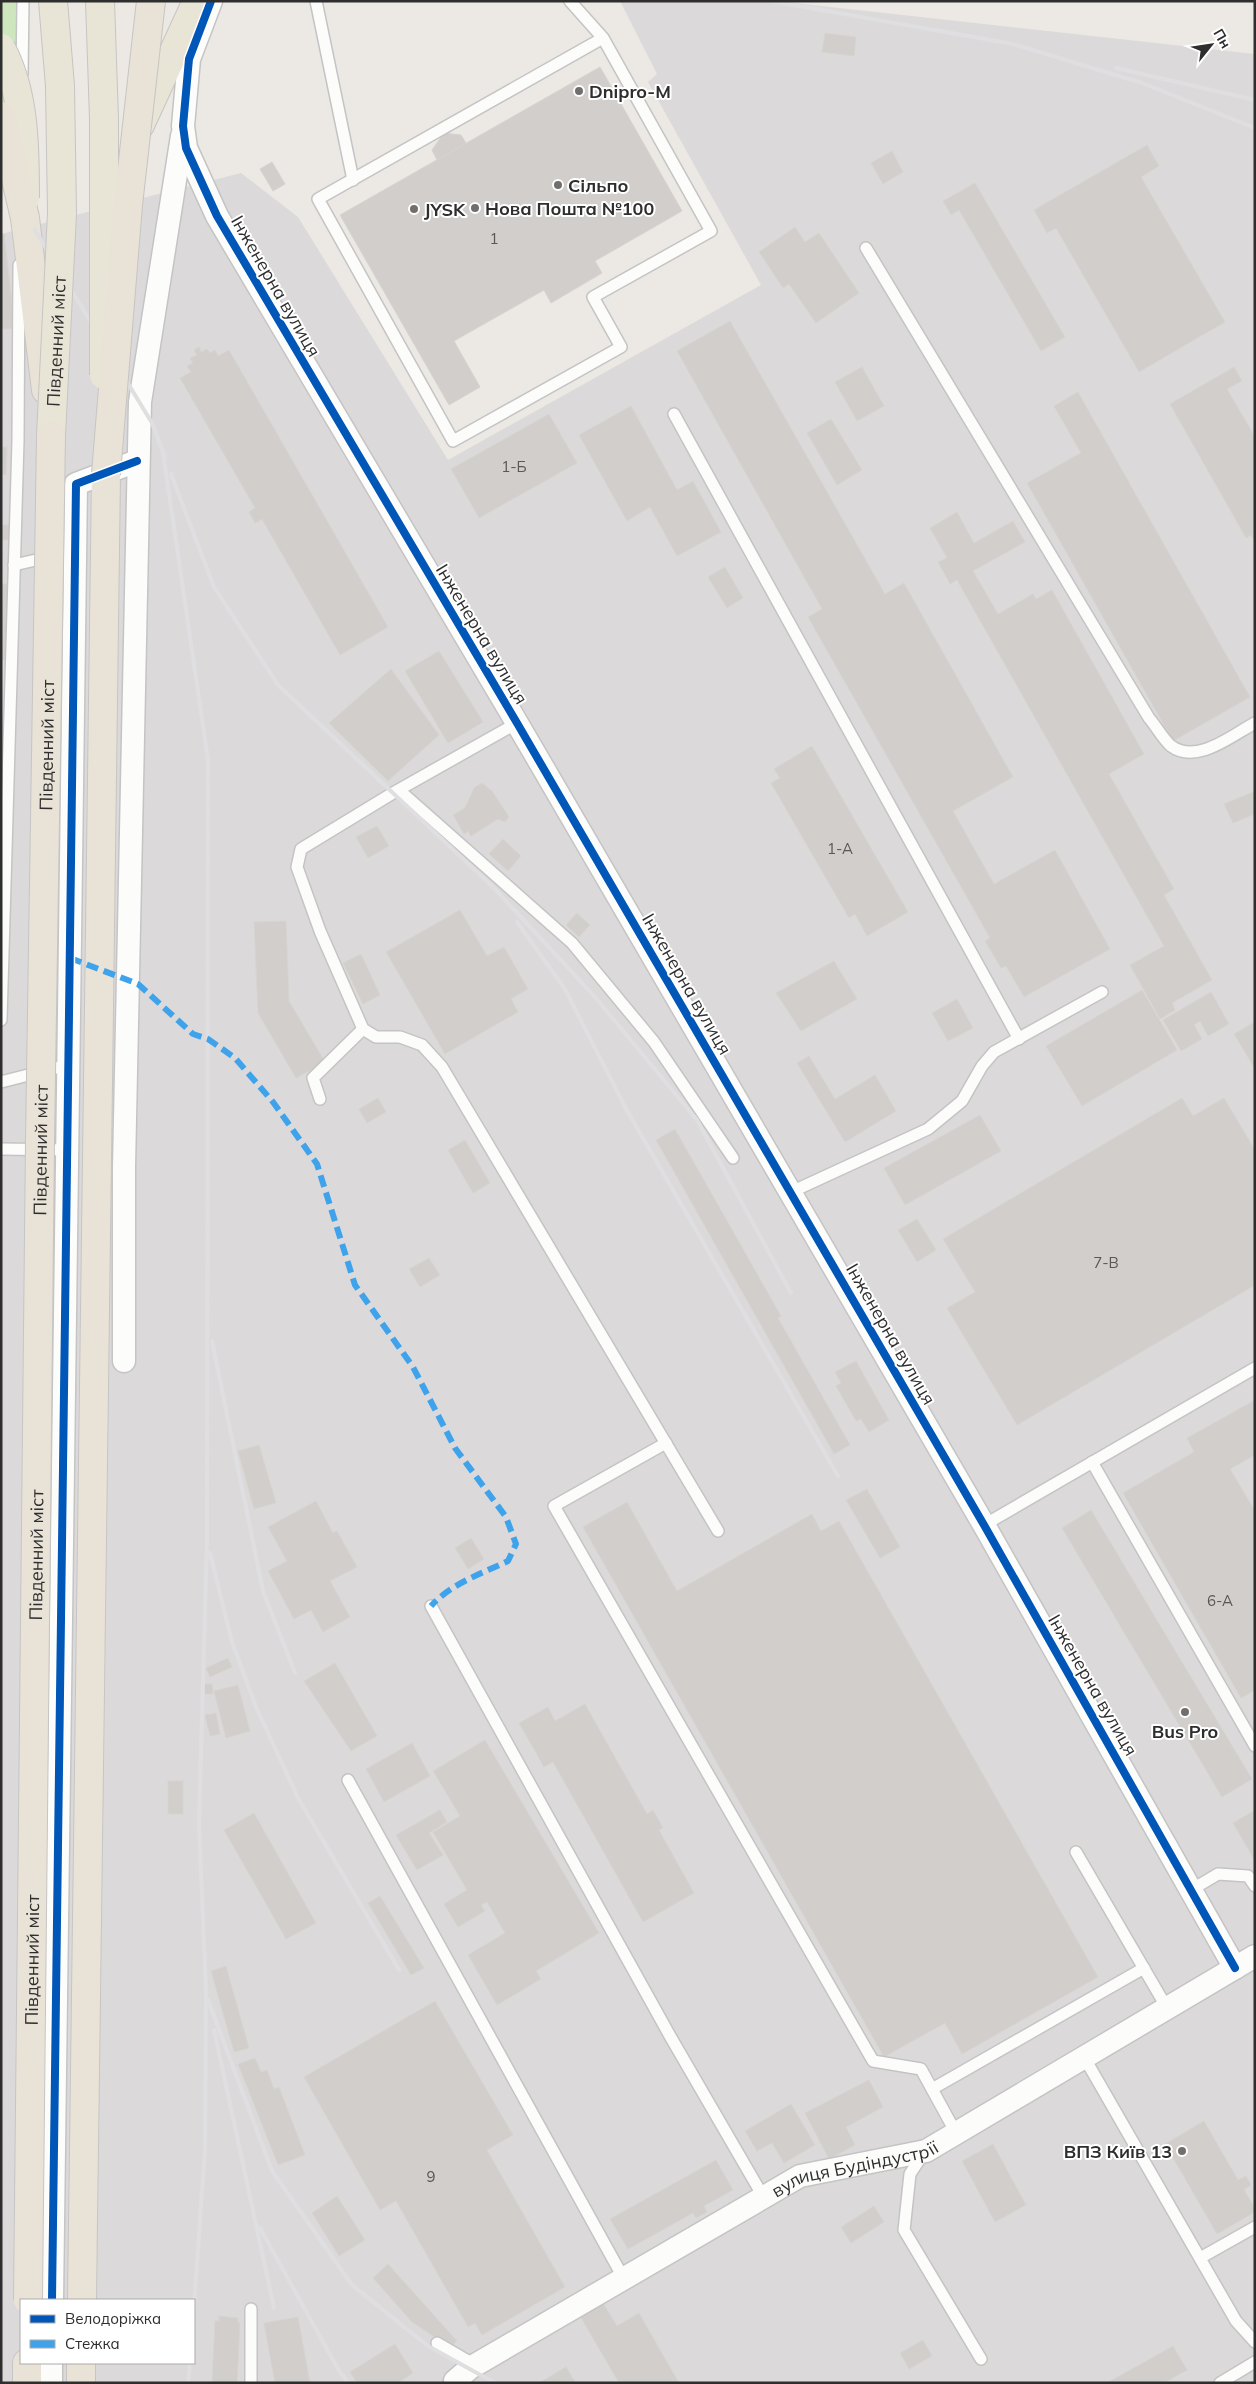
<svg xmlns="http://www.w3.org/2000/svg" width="1256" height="2384" font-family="Mulish,sans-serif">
  <rect width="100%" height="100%" fill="#ece8e4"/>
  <!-- industrial -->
  <path fill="#dcd9db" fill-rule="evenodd" d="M620,1H776L1255,54V2383H1V234L241,173L298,217L448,460L761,285L648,82L657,74ZM21,2300H194V2363H21Z"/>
  <!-- green -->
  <polygon fill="#cee6be" points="1,1 18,1 28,137 1,145"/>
  <!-- building -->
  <g fill="#d1cecb" stroke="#d7d4d0">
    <polygon points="825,33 856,37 854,56 822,52"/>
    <polygon points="600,67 682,211 595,261 602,273 551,303 544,290 454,341 480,387 449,405 340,215"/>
    <polygon points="444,133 461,135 466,143 437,160 432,150"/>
    <polygon points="1147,145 1159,166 1141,177 1225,322 1139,372 1056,228 1047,233 1034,210"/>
    <polygon points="892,151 903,172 883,184 871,163"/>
    <polygon points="272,162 285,184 273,191 260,169"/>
    <polygon points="975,183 1065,337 1041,351 959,210 951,215 943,201"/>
    <polygon points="795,227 805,242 819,233 859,293 816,323 789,284 783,288 759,252"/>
    <polygon points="1,234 4,234 15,329 1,329"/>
    <polygon points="730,321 885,594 904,583 1013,777 953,811 994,884 1055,850 1110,949 1024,997 1006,966 1001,968 985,941 990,938 808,617 822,609 677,351"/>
    <polygon points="199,347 201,352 207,349 210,353 215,350 218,356 229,350 388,627 340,655 262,519 255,523 249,512 255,508 180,378 191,372 187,366 193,363 190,358 197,355 194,350"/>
    <polygon points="862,367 884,406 857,421 835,382"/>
    <polygon points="1234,367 1242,381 1227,389 1255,437 1255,542 1251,535 1246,538 1170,404"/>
    <polygon points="1078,392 1250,697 1173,741 1027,483 1081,453 1054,406"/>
    <polygon points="631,406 677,490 693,481 721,532 677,556 650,507 627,521 579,435"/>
    <polygon points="549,414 577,463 479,518 451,469"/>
    <polygon points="831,419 862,470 837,485 807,433"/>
    <polygon points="1,447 7,447 6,475 1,474"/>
    <polygon points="957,512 974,543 1013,521 1025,542 973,571 998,614 1033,594 1036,599 1052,590 1144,754 1109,774 1174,889 1164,895 1212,980 1172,1003 1175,1010 1160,1019 1130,965 1164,946 957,580 950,584 938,562 947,558 930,528"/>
    <rect x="1" y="525" width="12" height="15"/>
    <polygon points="725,567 743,598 727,608 708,577"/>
    <rect x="1" y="584" width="10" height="76"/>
    <polygon points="439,651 483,722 448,743 405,671"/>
    <polygon points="391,669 439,735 388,781 329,723"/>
    <polygon points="812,746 908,912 867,936 855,914 849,918 771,783 780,778 774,769"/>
    <polygon points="482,783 492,791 509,817 505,822 498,819 471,836 468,831 464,834 453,815 465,808 474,788"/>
    <polygon points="1255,791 1255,814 1233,823 1224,804"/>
    <polygon points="377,826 389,846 368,858 356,837"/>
    <polygon points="503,839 521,856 508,871 489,854"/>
    <polygon points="460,910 487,956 504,947 528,989 511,999 518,1012 445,1054 386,952"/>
    <polygon points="577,913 590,925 579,937 566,925"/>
    <polygon points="286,921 289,1001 325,1062 296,1078 258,1013 254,922"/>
    <polygon points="361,954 380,995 363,1004 343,963"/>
    <polygon points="834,961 857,999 801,1031 776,993"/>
    <polygon points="1142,990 1177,1050 1082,1106 1046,1046"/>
    <polygon points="1211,992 1229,1024 1208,1036 1200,1021 1194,1025 1202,1039 1181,1051 1163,1020"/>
    <polygon points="957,999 973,1028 948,1041 932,1013"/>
    <polygon points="1255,1022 1255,1069 1234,1034"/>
    <polygon points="809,1056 835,1099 875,1075 896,1111 845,1142 797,1063"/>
    <polygon points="378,1098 386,1112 367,1123 359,1109"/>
    <polygon points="1182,1098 1193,1116 1224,1098 1255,1150 1255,1285 1017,1425 947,1308 975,1292 943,1239"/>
    <polygon points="980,1115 1001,1151 905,1205 884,1168"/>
    <polygon points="675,1129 781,1316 778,1318 850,1445 834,1454 656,1140"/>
    <polygon points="465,1140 490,1183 473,1193 448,1150"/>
    <polygon points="917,1219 936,1250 917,1262 898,1230"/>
    <polygon points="429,1258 440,1275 420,1287 409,1269"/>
    <polygon points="856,1361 889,1420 869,1432 861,1419 856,1421 836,1386 841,1383 835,1372"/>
    <polygon points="1255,1400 1255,1455 1230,1469 1255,1511 1255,1690 1241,1698 1123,1493 1194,1452 1187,1438"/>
    <polygon points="259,1445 276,1503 254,1509 238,1451"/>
    <polygon points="867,1489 900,1547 880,1558 846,1500"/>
    <polygon points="316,1501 333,1533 337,1531 357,1567 330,1581 350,1617 323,1632 311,1610 294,1619 268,1571 287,1561 268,1527"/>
    <polygon points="627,1502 677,1591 812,1514 821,1531 839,1521 1098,1977 962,2054 945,2023 884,2057 583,1527"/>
    <polygon points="1091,1510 1252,1779 1222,1797 1062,1528"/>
    <polygon points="471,1538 484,1559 468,1569 455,1548"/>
    <polygon points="228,1658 232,1667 210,1677 206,1668"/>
    <polygon points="335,1663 377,1736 351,1751 304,1681"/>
    <polygon points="204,1684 212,1684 213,1694 205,1694"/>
    <polygon points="238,1685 250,1731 226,1738 214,1691"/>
    <polygon points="585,1704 647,1814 653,1810 663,1828 659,1830 694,1893 643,1922 553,1762 544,1767 519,1723 548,1707 555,1721"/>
    <polygon points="216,1713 220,1734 210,1736 205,1715"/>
    <polygon points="485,1740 599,1933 536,1971 541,1979 497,2005 468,1955 505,1933 487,1902 481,1905 485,1911 458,1927 444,1904 467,1890 433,1832 460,1816 433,1771"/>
    <polygon points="412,1743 430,1776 384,1802 366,1769"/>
    <rect x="168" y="1781" width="15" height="33"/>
    <polygon points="440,1810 447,1822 429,1833 443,1855 417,1870 396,1835"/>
    <polygon points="1255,1810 1255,1861 1233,1823"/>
    <polygon points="254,1813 316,1923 286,1939 224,1830"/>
    <polygon points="380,1896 424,1968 411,1975 368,1903"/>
    <polygon points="226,1966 249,2048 234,2052 211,1971"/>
    <polygon points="435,2001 513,2135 487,2150 565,2287 482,2335 475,2323 468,2327 396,2201 380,2210 304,2077"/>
    <polygon points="255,2058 261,2072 267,2070 274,2089 279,2087 305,2155 278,2165 238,2064"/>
    <polygon points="869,2080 883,2107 846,2127 855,2145 829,2159 805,2113"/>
    <polygon points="791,2104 815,2145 784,2163 772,2143 757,2151 745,2131"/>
    <polygon points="1204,2121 1238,2180 1246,2176 1251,2185 1244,2190 1255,2208 1255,2212 1217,2234 1165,2144"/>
    <polygon points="993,2144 1026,2205 995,2222 962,2161"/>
    <polygon points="716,2160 733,2190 704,2206 707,2212 696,2218 693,2213 628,2249 610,2219"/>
    <polygon points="337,2196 365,2240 339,2256 312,2213"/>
    <polygon points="874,2206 884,2222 851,2243 841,2227"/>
    <polygon points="388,2264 457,2341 450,2347 412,2322 373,2278"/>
    <polygon points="603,2303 617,2326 639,2313 679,2383 619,2383 580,2316"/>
    <polygon points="219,2316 238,2318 238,2322 240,2323 237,2383 212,2383 215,2321 219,2321"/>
    <polygon points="298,2317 310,2383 275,2383 264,2323"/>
    <polygon points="923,2340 932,2356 909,2369 900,2353"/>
    <polygon points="395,2344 413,2373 398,2383 357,2383 350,2372"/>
    <polygon points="1173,2346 1187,2370 1164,2383 1107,2383"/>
    <polygon points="566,2367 575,2382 539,2383"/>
  </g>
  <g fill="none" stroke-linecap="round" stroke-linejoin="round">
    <!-- service casing -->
    <g stroke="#c5c4c5" stroke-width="14">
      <g id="service">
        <polyline points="316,1 353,180"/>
        <polyline points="570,1 603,38 711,231 593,297 621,347 453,441 318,199 603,38"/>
        <polyline points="22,74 23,1"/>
        <path d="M866,248L1149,718C1156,726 1163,739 1171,746C1197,765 1232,735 1255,723"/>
        <polyline points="674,414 1019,1039"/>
        <polyline points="14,565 49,557"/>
        <polyline points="517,723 393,793 301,849 297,867 320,931 363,1029 376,1037 400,1037 422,1045 442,1067 718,1531"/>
        <polyline points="399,790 572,943 654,1042 733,1158"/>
        <polyline points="1,1020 18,441 19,265"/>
        <polyline points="1,1082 68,1065"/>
        <polyline points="320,1099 313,1078 363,1029"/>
        <polyline points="1,1149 68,1150"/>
        <polyline points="791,1192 928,1129 962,1101 982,1066 994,1052 1102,992"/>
        <polyline points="666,1443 554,1506 873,2061 921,2069 956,2133"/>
        <polyline points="1092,1462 1255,1746"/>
        <polyline points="984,1525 1255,1368"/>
        <polyline points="431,1606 670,2036 764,2198"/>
        <polyline points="348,1780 624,2279"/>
        <polyline points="1076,1852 1167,2008"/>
        <polyline points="1191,1890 1218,1874 1248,1876 1255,1886"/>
        <polyline points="1084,2057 1236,2321 1255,2342"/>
        <polyline points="932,2089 1144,1968"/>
        <polyline points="925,2151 910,2174 904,2230 981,2359"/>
        <polyline points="1200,2258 1255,2227"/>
        <polyline points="251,2309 251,2383"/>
        <polyline points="437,2343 475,2365"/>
        <polyline points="1220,2383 1255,2362"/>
      </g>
    </g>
    <!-- minor casing -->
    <g stroke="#c5c4c5" stroke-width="25">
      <g id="minor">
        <polyline points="211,1 189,59 183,126 186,148 217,216 517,723 984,1525 1235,1968"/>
        <polyline points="124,1361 124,1167 140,402 182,136"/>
        <polyline points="52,2300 76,484 137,461"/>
        <path id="s1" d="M455,2381L470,2368L800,2176L926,2151L1255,1956"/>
        <polyline points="51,2383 51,2363"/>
      </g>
    </g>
    <!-- primary casing -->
    <g stroke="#c6c5c4" stroke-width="30">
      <polyline id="primary" points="140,125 197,1"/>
    </g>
    <!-- trunk casing -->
    <g stroke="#c6c5c4" stroke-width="30">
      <g id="trunk">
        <polyline points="25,218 46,390"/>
        <polyline points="82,2300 106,474"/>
        <polyline points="27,2383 27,2363"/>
        <polyline points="81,2383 81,2363"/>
      </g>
    </g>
    <!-- service -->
    <use href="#service" stroke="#fcfcfb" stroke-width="11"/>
    <!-- minor -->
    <use href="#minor" stroke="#fcfcfb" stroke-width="22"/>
    <!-- primary -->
    <use href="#primary" stroke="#e8e4d6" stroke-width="28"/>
    <!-- trunk -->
    <use href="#trunk" stroke="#e9e2d6" stroke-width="28"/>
    <!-- rail -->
    <g stroke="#dfdfe1" stroke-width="4">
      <polyline points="771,1 1013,44 1142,83 1255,128"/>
      <polyline points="1116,68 1255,100"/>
      <polyline points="1,174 152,423 165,457"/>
      <polyline points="163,452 208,760 207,1539 199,1824 206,1993 205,2149 194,2306"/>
      <polyline points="171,474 214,587 278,685 493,887 595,997 697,1120 791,1293"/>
      <polyline points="517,922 565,989 625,1107 838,1476"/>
      <polyline points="212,1341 263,1591 295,1673"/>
      <polyline points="210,1553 232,1642 256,1707 298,1798 399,1970"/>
      <polyline points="208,2000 272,2171 352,2285 428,2346 495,2383"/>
      <polyline points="214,2030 274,2308"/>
      <polyline points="260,2228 338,2369 348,2383"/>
      <polyline points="188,2383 190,2363"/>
    </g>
    <!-- primary-bridge casing -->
    <g stroke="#c6c5c4" stroke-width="30" stroke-linecap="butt">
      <g id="primary-bridge">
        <polyline points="100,1 104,119 104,375"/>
        <path d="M1,48C25,93 25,148 25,198"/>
        <path id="s2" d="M51,436L62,213L60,86L53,1"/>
      </g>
    </g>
    <!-- trunk-bridge casing -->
    <g stroke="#c6c5c4" stroke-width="30" stroke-linecap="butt">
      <g id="trunk-bridge">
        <polyline points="1,116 25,218"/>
        <polyline points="106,474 128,205 151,1"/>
        <path id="s3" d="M28,2300L40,1139L51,436"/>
      </g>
    </g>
    <!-- primary-bridge -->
    <use href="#primary-bridge" stroke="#e8e4d6" stroke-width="28"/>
    <!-- trunk-bridge -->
    <use href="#trunk-bridge" stroke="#e9e2d6" stroke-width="28"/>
    <!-- quiet -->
    <path stroke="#3ea3eb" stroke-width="6" stroke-dasharray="12 6" stroke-linecap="butt" d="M70,958L138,984L193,1034L208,1039L235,1058L273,1102L317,1164L355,1285L413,1367L455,1448L506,1517L516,1544L508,1561C481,1574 452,1583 431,1606"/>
    <!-- cycleway casing -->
    <g stroke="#fff" stroke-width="11">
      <g id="cycleway">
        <polyline points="211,1 189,59 183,126 186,148 217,216 517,723 984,1525 1235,1968"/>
        <polyline points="52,2300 76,484 137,461"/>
      </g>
    </g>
    <!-- cycleway -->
    <use href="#cycleway" stroke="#0057b8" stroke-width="8"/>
  </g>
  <!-- markers -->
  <g fill="#706f6e" stroke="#fff" stroke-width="2">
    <circle cx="579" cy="91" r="5"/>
    <circle cx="558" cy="185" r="5"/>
    <circle cx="475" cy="208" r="5"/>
    <circle cx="414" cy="209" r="5"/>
    <circle cx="1185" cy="1712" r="5"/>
    <circle cx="1182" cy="2151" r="5"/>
  </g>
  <g text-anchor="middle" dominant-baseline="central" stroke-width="4" stroke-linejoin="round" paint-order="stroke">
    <!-- number labels -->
    <g font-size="15" fill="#585857">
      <text x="494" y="238">1</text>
      <text x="514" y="466">1-Б</text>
      <text x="840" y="848">1-А</text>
      <text x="1106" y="1262">7-В</text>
      <text x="1220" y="1600">6-А</text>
      <text x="431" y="2176">9</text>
    </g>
    <!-- poi labels -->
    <g font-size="18" font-weight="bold" fill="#2e2e2e" stroke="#fff" text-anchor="start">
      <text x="589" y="91">Dnipro-M</text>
      <text x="568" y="185">Сільпо</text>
      <text x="485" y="208">Нова Пошта №100</text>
      <text x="424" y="209">JYSK</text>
      <text x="1185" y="1731" text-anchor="middle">Bus Pro</text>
      <text x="1172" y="2151" text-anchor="end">ВПЗ Київ 13</text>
    </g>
    <!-- street labels -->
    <g font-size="18" fill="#2e2e2e" stroke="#fff">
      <text transform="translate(276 286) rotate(60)">Інженерна вулиця</text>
      <text stroke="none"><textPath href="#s2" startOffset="95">Південний міст</textPath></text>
      <text transform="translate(482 634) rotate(59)">Інженерна вулиця</text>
      <text stroke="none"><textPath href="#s3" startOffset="1555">Південний міст</textPath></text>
      <text transform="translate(687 984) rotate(60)">Інженерна вулиця</text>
      <text stroke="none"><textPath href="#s3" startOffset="1150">Південний міст</textPath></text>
      <text transform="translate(891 1334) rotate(60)">Інженерна вулиця</text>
      <text stroke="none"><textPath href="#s3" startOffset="745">Південний міст</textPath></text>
      <text transform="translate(1093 1685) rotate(60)">Інженерна вулиця</text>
      <text stroke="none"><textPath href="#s3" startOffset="340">Південний міст</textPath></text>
      <text stroke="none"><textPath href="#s1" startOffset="456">вулиця Будіндустрії</textPath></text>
    </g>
  </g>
  <!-- border -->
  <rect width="1256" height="2384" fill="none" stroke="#2e2e2e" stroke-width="5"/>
  <!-- legend -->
  <rect x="20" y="2299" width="175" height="65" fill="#ffffff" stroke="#ababab"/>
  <rect x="30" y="2315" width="25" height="8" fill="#0057b8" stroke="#ababab"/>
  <text x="65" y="2324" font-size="15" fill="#2e2e2e">Велодоріжка</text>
  <rect x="30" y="2340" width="25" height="8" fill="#3ea3eb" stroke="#ababab"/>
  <text x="65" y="2349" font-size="15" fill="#2e2e2e">Стежка</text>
  <!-- north arrow -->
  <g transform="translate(1211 45) rotate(60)" stroke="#ffffff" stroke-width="4" paint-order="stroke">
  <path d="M0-4L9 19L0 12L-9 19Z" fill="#2e2e2e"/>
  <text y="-8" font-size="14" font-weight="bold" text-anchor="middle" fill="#2e2e2e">Пн</text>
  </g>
</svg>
